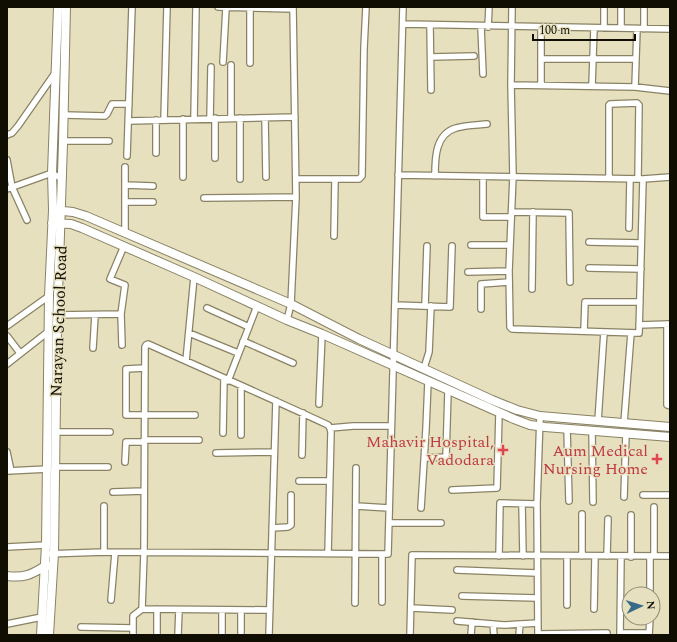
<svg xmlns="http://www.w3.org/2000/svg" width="677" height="642" font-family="Spectral,serif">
<rect width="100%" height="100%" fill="#e7e0bf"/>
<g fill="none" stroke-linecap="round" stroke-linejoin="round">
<g stroke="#898264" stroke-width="8">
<path id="street" d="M218,7L293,9
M512,7L511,85L513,176L509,271L510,327L512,329L639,333L643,179
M403,24L670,29
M430,25L431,90
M481,27L483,74
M488,27L489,7
M604,28V7
M621,28V7
M644,29V7
M431,57L474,56
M541,59H636
M223,62L226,8
M250,63V8
M511,85L635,87L670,91
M541,85V27
M592,86L594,28
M635,87L637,29
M64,115L105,116L107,114L112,104H129
M215,118V158
M231,118V65
M240,118V179
M265,118L266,177
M194,119L196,7
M210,119L211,67
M164,120L167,7
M129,121L295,117
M7,135L12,133L18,126L55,73
M63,141H109
M156,153V120
M127,156L132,7
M7,160L12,187L27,220
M398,175L643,179L670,177
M435,176C435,159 435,134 456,128C465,125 477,125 487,124
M183,177V119
M483,177V217H510
M609,178V105L610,104L637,103L639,105L638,179
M296,179H359L362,176L364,48L366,7
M125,185L153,186
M7,189L52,173L62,179
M204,198L296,197
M125,202H153
M512,212L569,213L570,282
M629,228L630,179
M125,233V167
M334,236L335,179
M589,242L641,243
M471,245H510
M589,268L641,269
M468,272L509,271
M532,289L533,212
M395,305L450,307L452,246
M425,306L427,246
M207,308L249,327
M481,309V284L509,282
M121,314L122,345
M57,315L121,314L125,285L110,279L124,246
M287,320L291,304L296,197L293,7
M667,324V405L670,406
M639,325L670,324
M7,326L49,296
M584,331L585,302H640
M189,333L238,353
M7,336L20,353
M243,341L293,363
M93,348L95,315
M186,361L194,277
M7,364L49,331
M145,368L126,369V415H195
M424,368L429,352L431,306
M228,381L257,306
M241,386V435
M319,404L322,334
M598,421L604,332
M624,423L631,333
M330,428L353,426H391
M567,429L569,501
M592,431L593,502
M55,432H110
M223,433L224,379
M144,440H199
M7,452L11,471
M216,453L274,452
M302,455L303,413
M425,458L446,457L448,391
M125,462L126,442H144
M55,467H108
M7,471L48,469
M299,481H329
M452,490L497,488L499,413
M113,492L144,491
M643,495H670
M624,497L626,433
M522,504L523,556
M104,506V552
M356,506L389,508
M654,507V556
M421,508L426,429L428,382
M389,523H441
M272,528L288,527L291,525V495
M7,547L46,545
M46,554L104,552L388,554L403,7
M382,555V602
M499,556L500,503L537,504
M582,556V514
M607,556L608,519
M631,557V515
M457,570L537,573
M650,594V557
M462,596L537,598
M111,600L115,553
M355,603L356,468
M567,605V556
M411,608L452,610
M594,609L595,556
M270,610L142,609L144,553L145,347L146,345L148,344C208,371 268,397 328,425L330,428L331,432L328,554
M457,621L504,625L538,623
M7,624L42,617
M493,624L494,635
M81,627L133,628
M620,633H649
M538,634L607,633
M133,635V616L142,609
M157,635V609
M178,635L179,610
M222,635V610
M241,635V610
M269,635L276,401
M410,635L412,555L670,556
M471,635L472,622
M519,635L520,624
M538,635L537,504L540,416
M620,635L621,556
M649,635L650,618"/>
</g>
<g stroke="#898264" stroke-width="10">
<path id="secondary" d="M53,210L73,212L86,216L291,304L359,339L492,400L517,410L540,416L670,427
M52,223L71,224L82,228L194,277L287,320L322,334L514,419L530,425L545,427L670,437
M7,576C24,578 31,575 45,566H48
M41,635L46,545L49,296L53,210L52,173L58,7
M49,635L54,553L57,325L63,143L66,7"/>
</g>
<use href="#street" stroke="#fff" stroke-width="5.5"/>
<use href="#secondary" stroke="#fff" stroke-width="8"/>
</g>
<g fill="#e0444e" stroke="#e7e0bf" stroke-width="1.5">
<path d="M501 444h4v4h4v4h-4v4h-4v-4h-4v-4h4z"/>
<path d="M655 453h4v4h4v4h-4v4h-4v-4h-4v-4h4z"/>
</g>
<g text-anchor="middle" stroke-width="3" stroke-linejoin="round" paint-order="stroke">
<g font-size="16" fill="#100d03" stroke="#e7e0bf">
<text transform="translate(58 321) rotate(-88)" y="6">Narayan School Road</text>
</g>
<g font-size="16" fill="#be3a42" stroke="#e7e0bf" text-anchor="end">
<text x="494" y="447">Mahavir Hospital,<tspan x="494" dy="18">Vadodara</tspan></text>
<text x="648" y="456">Aum Medical<tspan x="648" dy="18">Nursing Home</tspan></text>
</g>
</g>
<rect width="677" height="642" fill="none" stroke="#100d03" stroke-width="16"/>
<g transform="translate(641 606) rotate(86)"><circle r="19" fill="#e7e0bf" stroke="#918c74"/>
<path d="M0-3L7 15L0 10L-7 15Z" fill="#376b87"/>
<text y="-6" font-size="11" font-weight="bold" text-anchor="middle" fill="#100d03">N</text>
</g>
<path d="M533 34v6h102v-6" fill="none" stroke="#100d03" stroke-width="2"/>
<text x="539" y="34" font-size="12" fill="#100d03" stroke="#e7e0bf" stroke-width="3" paint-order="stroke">100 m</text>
</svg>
